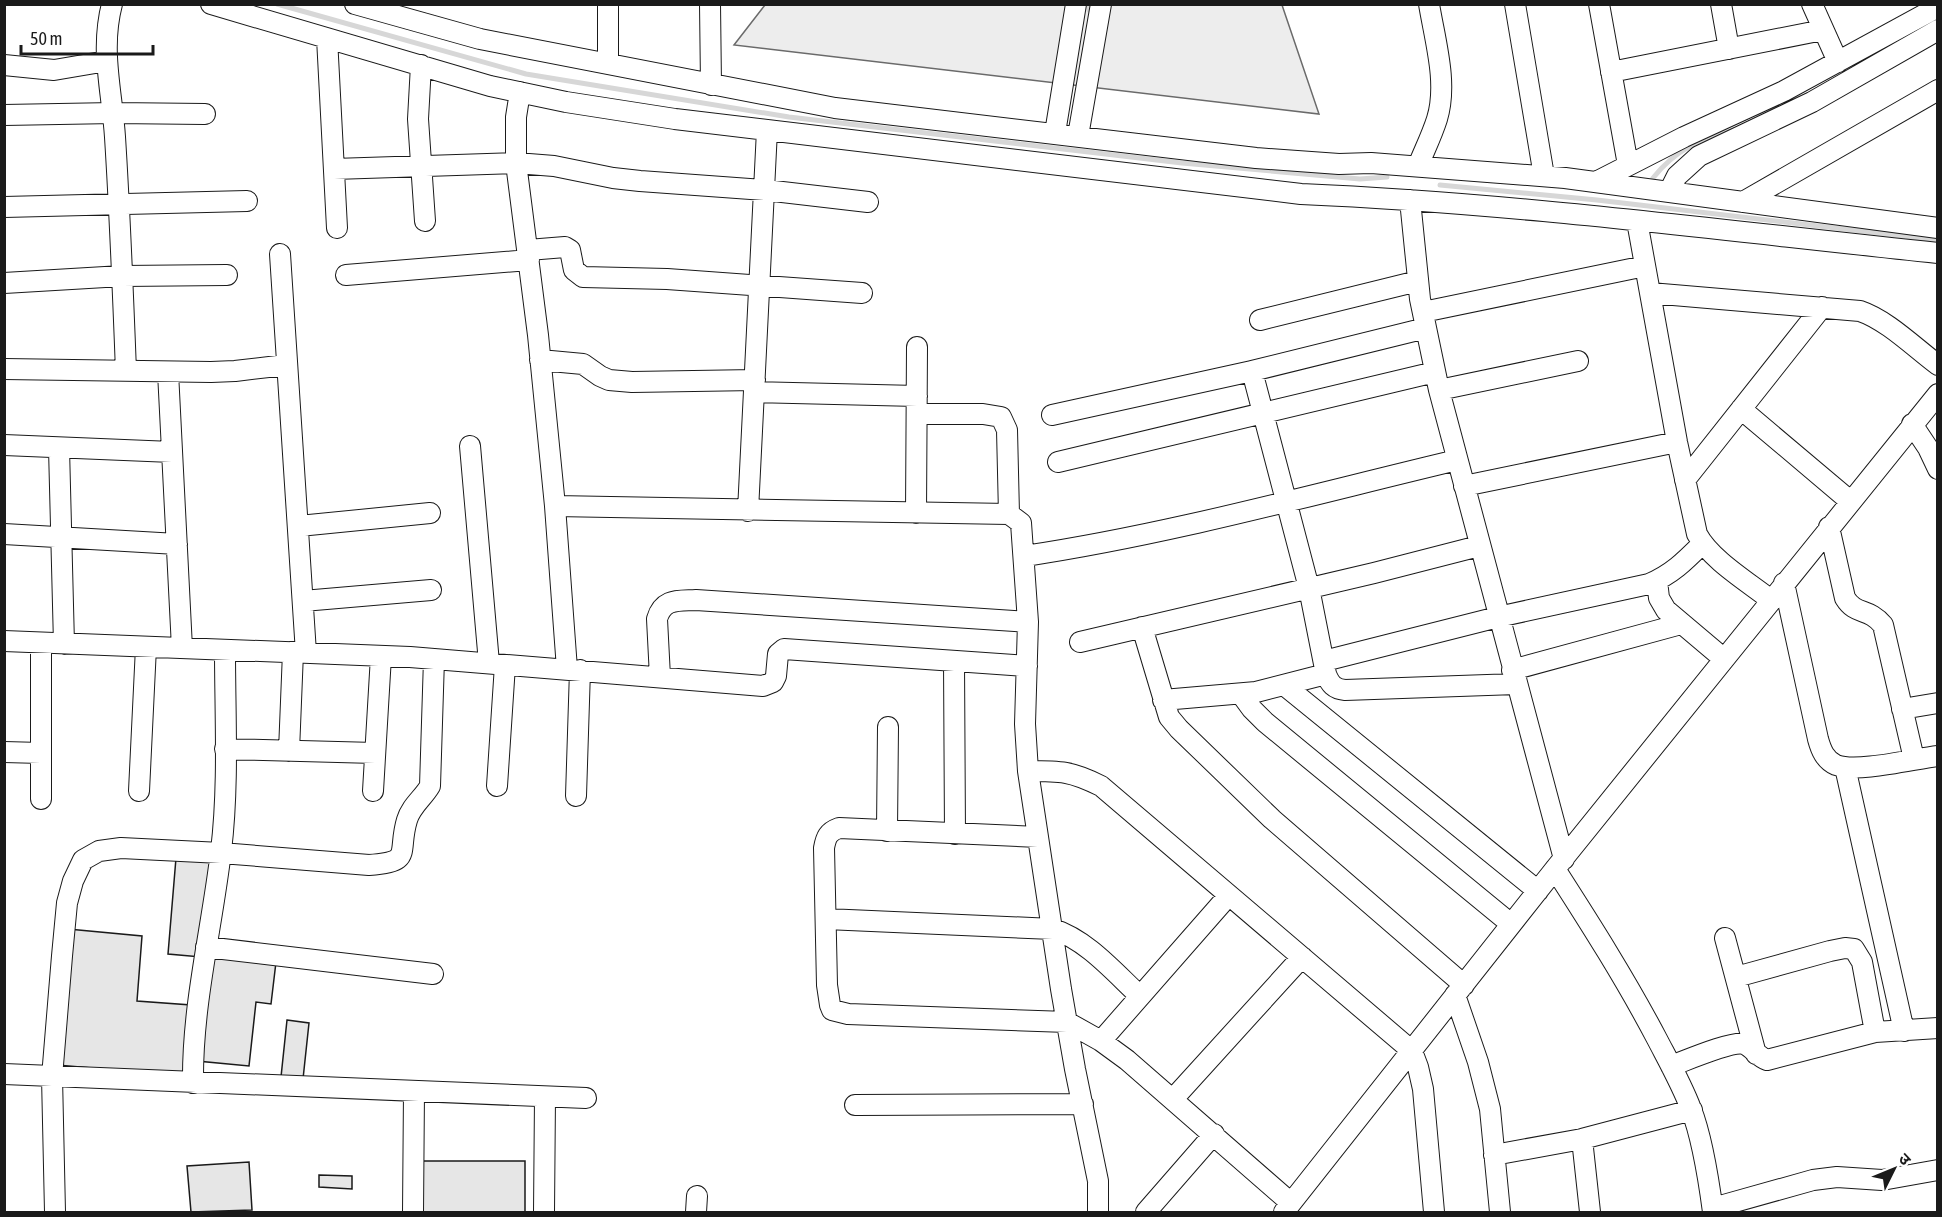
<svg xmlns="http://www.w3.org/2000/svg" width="1942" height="1217" font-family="'Asap Condensed','Noto Sans Devanagari',sans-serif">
<rect width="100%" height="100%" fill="#fff"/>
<path fill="#ededed" stroke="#6a6a6a" stroke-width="1.5" d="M765,5H1282L1319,114L734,45Z"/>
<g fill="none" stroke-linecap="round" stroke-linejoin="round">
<path stroke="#d7d7d7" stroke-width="5" d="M277,4L526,74L789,117L1182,163L1360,179L1387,177
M1089,10L1090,4
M1653,178C1676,149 1699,140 1734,130
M1440,185L1597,200L1938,240"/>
</g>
<path fill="#e6e6e6" stroke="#1a1a1a" stroke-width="1.5" d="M176,858L210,861L201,957L168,954Z
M68,929L142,936L137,1001L191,1005L185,1076L57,1065Z
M209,954L276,962L271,1004L256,1002L249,1066L197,1061Z
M287,1020L309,1023L303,1079L281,1077Z
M421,1161H525V1212H421Z
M249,1162L252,1210L191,1212L187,1166Z
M319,1175L352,1176V1189L319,1187Z"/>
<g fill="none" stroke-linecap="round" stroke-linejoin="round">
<g stroke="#1a1a1a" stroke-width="22">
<path id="minor" d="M112,4C100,50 112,91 115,137C120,215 123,293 126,371
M211,4L490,86L566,102L675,119L1301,194C1514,203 1726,231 1938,253
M355,4L480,39L835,108L1256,158L1339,164L1371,163L1565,178L1938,228
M608,4V64
M710,4L711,85
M1515,4L1544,176
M1599,4L1628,165
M1721,4L1729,49
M1812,4L1838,62
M327,38L337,228
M4,65L54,70L107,61
M421,65L418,119L425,221
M1611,72L1823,30
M520,92L516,117V163L538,335L555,506L567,669
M4,115L114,113L205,114
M1055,133L1076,4
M1078,136L1101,4
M1418,166C1424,151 1432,135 1437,119C1448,83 1435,41 1429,4
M334,169L516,163L554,166L613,178L640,181L765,190L868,202
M1596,182L1684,137L1784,91L1938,7
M1669,192L1677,176L1699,156L1812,102L1938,30
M1410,200L1420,299L1439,390L1564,859
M1743,202L1938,90
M4,207L247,201
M1637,221L1677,442L1697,534C1710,559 1748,582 1771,600
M528,250L565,247L570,250L574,270L583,277L667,279L862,293
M280,254L306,653
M346,275L529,260
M4,283L122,276L227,275
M1650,293L1860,311C1887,320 1915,348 1938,365
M1423,312L1645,266
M1260,320L1418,281
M540,360L583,364L600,376L609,380L632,382L755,380
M4,369L211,372L235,371L286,365
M1252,371L1309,588L1326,674C1330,684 1334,689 1345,690L1516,684
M168,372L182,648
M1439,390L1578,361
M754,392L917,396
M1741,409L1850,501
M917,414H983L1001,417L1007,430L1009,514
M1052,415L1252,371L1426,328
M1912,424L1928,448L1938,469
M4,445L172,452
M470,446L489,663
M59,448L64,644
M1058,462L1435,372
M1685,480L1822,307
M1464,486L1677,442
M555,506L1009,514L1021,523L1028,622L1025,724L1028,771L1061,989L1075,1069L1098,1181V1212
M748,511L767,130
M916,513L917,347
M299,526L430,513
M1829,527L1845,598C1856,616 1868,607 1883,625L1914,759
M4,534L177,544
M1025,556C1171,534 1314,494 1457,460
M1657,581L1659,598L1666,610L1724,659
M1784,583L1818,739C1821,750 1825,760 1836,765C1857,773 1913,759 1938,756
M303,601L431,590
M1142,627L1169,717L1179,729L1272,819L1464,985
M4,641L410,657L763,686L773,682L776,676L778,654L784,649L1027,666
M1080,642L1374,573L1479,546
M954,661L955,834
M1324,661L1498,617L1649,584C1672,574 1684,562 1702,544
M1512,670L1681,624
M660,677L657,619C663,598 678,601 696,600L1028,622
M1284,685L1538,891
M1241,694L1252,709L1265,722L1511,924
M1163,700L1256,692L1326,674
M1902,709L1938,703
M225,749L375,753
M289,751L293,652
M4,752L41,753
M1845,767L1904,1031
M1028,771C1061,771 1071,771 1101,786L1412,1051L1418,1067L1423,1089L1434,1212
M497,786L505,665
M139,791L146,647
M373,791L381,656
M576,796L580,670
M41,799V643
M887,831L888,727
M1038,837L839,828C828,832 826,837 824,848L827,985L830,1005L832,1010L848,1014L1067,1022L1101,1041L1127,1060L1291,1203
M1555,869C1591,925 1626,980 1657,1039C1669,1062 1682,1085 1691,1109C1702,1137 1709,1182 1713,1212
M826,919L1053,929C1087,940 1114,972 1140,996
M1725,938L1756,1054
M206,947L433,974
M1736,977L1830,951L1845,948L1854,949L1862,962L1875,1032
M1455,995L1478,1062L1490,1109L1500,1212
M1101,1041L1229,895
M1671,1066C1685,1061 1731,1041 1744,1044C1752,1047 1758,1057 1767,1060L1875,1032L1938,1028
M4,1074L586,1098
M193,1083C192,1005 212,928 221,851C229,785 225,717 225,650
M1173,1099L1302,957
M855,1105L1083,1104
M1582,1139L1590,1212
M1494,1155L1582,1139L1692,1110
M1713,1208L1813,1180L1837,1177L1882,1180L1938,1170
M55,1212L52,1077L62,956L67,903L73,881L83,860L99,851L121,848L221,853L369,865C414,862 397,853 407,820C411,806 423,798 430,786L434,659
M413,1212L414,1091
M544,1212L545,1097
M696,1212L697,1196
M1146,1212L1214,1134
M1284,1212L1555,869L1938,394"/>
</g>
<use href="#minor" stroke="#fff" stroke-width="20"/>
</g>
<rect width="1942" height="1217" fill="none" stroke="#1a1a1a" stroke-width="12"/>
<g transform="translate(1894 1169) rotate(47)" stroke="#ffffff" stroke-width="4.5" paint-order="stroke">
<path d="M0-4.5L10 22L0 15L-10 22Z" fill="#1a1a1a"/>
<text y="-9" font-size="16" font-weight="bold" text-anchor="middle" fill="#1a1a1a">उ</text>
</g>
<path d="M21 45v9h132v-9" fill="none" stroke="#1a1a1a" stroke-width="3"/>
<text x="30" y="45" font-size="18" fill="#1a1a1a" stroke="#ffffff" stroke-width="4.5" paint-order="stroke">50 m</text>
</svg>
